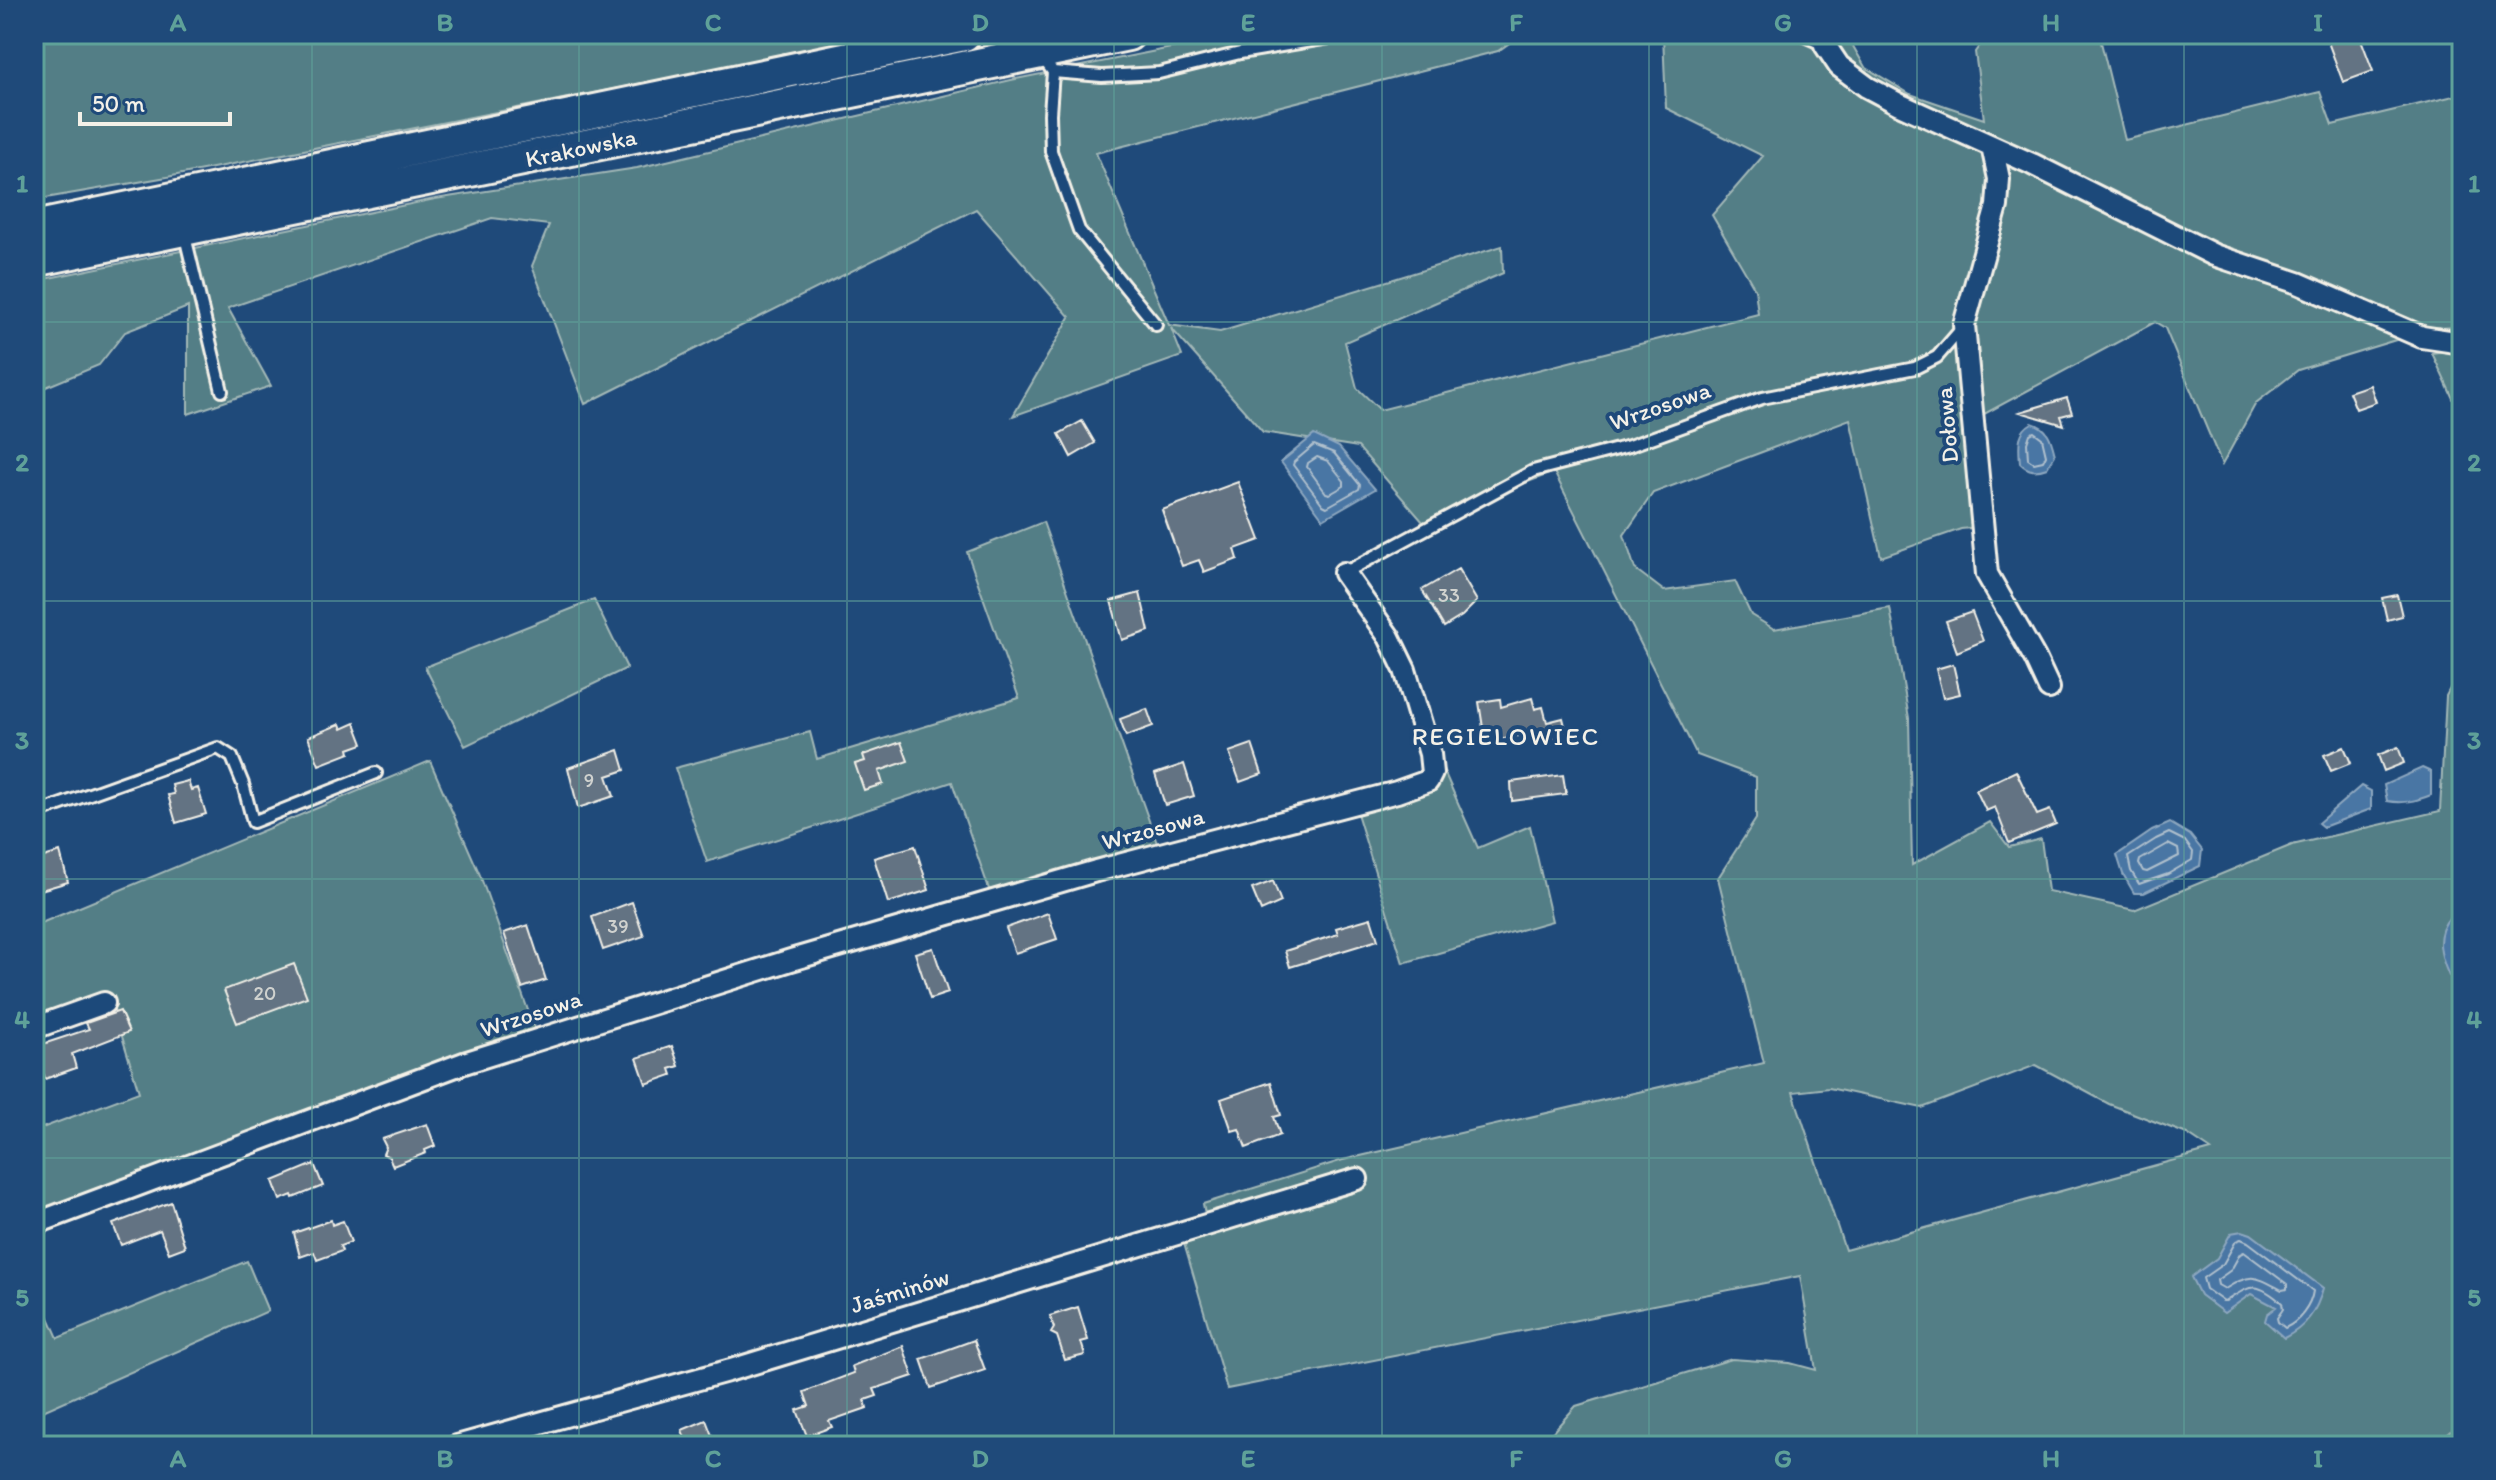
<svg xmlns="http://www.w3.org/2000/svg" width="2496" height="1480" font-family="Itim,sans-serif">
<rect width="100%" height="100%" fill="#1f4a7a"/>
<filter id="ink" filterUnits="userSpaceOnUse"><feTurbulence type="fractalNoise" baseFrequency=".0125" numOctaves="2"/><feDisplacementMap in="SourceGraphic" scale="16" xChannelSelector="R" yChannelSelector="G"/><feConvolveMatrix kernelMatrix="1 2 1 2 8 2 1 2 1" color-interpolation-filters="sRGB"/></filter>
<g filter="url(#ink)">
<path fill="#527e86" stroke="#a3b8b7" stroke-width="2" fill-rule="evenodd" d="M34,34H892L167,177L34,200Z
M1241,34H1522L1498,51L1096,153L1169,325L1220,332L1502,246L1503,273L1345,342L1357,388L1380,410L1758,314L1755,289L1712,215L1763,156L1666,108L1663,34H1846L1865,67L1910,94L1984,119L1975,52L1980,45L2066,34H2099L2125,140L2320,92L2332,125L2462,94V326C2436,331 2408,325 2387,309L2399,339L2298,370L2256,403L2222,465L2165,328L2155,322L1984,414L1990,526L1961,529L1881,557L1850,419L1653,493L1624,535L1635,569L1664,591L1735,581L1751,615L1774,629L1890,608L1909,718L1912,865L1990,822L2009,847L2041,839L2048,891L2134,910L2292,845L2440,811L2446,696L2456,677L2462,689V1421L2445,1437L2364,1446H2224L2213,1442L2162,1446H1540L1576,1406L1732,1359L1790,1363L1816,1370L1800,1276L1227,1389L1183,1240L1205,1214L1203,1204L1343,1160L1764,1063L1718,878L1756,819V777L1697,755L1554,472L1423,522L1358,447L1263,432L1171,328L1182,356L1013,416L1070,317L976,209L585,404L532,266L549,225L492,218L228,308L271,386L188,414V307L125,332L99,365L34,392V281L435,199L637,168L1011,80ZM2036,1065L2109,1104L2187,1134L2211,1150L1845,1250L1793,1092L1829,1088L1922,1108Z
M2462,348V418L2432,353Z
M1043,522L1158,846L991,895L952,782L707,862L675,768L810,732L817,759L1019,698L967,552Z
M594,600L627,668L465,746L425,667Z
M430,761L480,875L535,1030L34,1215V1131L139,1092L109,994L34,1015V926Z
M1443,769L1478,848L1530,826L1552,921L1403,963L1356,810Z
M247,1261L268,1311L34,1415V1318L47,1313L58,1338Z"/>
<path fill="#4976a4" stroke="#8da7bf" stroke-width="2" d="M2032,423C2049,428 2051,439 2055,455L2047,468C2036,472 2029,472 2020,463C2019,447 2016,432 2032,423Z
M1314,435L1339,447L1375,489L1323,519L1281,462Z
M2422,768L2431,772V795C2416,801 2404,804 2387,801L2384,785Z
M2361,786L2371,791V809L2323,827L2318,823Z
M2170,823L2190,835L2202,850L2200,866L2144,893H2134L2123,874L2117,855L2152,831Z
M2450,917L2462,929V974L2449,976C2440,956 2434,935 2450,917Z
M2242,1231L2251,1234L2323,1288C2317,1311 2306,1327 2284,1338L2265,1321L2267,1314L2276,1307L2251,1294L2224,1313L2200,1295L2191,1277L2217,1258L2231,1233Z"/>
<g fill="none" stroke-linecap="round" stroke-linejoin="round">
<path stroke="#b0c0cd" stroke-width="2" d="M2034,432L2042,438L2046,455L2043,461L2034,463L2028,459L2027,443L2030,434Z
M1314,445L1334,453L1360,485L1359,489L1327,507L1323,505L1293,465L1294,462Z
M1317,457L1328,461L1344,481V486L1330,494L1326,493L1307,467L1308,463Z
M2169,833L2185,841L2193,852L2192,860L2168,874L2139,884L2131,871L2128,857L2156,839Z
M2168,844L2178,849L2179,856L2147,872L2143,871L2139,864L2140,860Z
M2241,1239L2248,1242L2313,1291C2311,1306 2299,1322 2285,1328L2278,1322L2277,1318L2283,1309L2282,1303C2254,1279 2251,1286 2224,1302L2206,1289L2203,1278L2223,1264L2236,1241Z
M2244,1252L2287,1284V1289L2282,1290C2255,1276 2252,1272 2225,1289L2218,1285L2217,1280L2231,1270L2240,1254Z"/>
</g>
<path fill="#647383" stroke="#f4f1e8" stroke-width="2" d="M2325,34H2359L2373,71L2343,82Z
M2370,385L2376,402L2356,409L2349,392Z
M2067,398L2072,413L2061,416L2064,425L2020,412Z
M1082,421L1095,443L1071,457L1059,434Z
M1238,482L1260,540L1235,549L1238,559L1204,572L1199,560L1182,566L1162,510Z
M1458,569L1477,601L1462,616L1444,627L1422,590Z
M1140,593L1149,631L1122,640L1111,601Z
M2397,595L2402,616L2387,620L2382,598Z
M1972,612L1983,641L1957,652L1946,621Z
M1953,664L1960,694L1943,698L1936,669Z
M1532,698L1535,709L1543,707L1547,722L1563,718L1568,738L1546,745L1544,733L1524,737V735L1485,741L1479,702L1500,699L1501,707Z
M1147,709L1153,726L1126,736L1120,719Z
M355,723L363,744L349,749L350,753L319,765L308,737L340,724L342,729Z
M901,742L908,761L879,771L883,784L864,790L855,764L865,761L863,755Z
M1252,744L1262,774L1240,782L1229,752Z
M2344,747L2351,763L2331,771L2324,755Z
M2398,747L2404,763L2384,771L2378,755Z
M619,750L625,770L607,776L614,796L578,808L568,768Z
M1184,764L1194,796L1165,805L1155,774Z
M2016,771L2037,815L2050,810L2056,824L2009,843L1995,807L1986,811L1976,790Z
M1563,775L1566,794L1512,801L1511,782Z
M188,781L191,790L198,788L206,814L176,823L168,795L174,794L172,785Z
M915,846L929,890L888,903L874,858Z
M60,852L68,882L34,892V860Z
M1273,881L1281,902L1261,911L1252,889Z
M632,902L644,936L603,950L592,917Z
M1048,913L1057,939L1015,953L1006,928Z
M1371,918L1378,940L1290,967L1285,951L1338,934L1336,928Z
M528,925L546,980L522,988L504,933Z
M933,948L948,993L930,999L915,953Z
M294,964L307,997L237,1023L224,990Z
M120,1011L129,1032L72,1054L76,1068L45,1079L44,1075L34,1079V1047L89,1029L86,1023Z
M672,1046L679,1066L670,1069L672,1075L646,1084L637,1058Z
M1271,1082L1281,1115L1274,1117L1280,1135L1246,1148L1239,1129L1232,1131L1221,1099Z
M427,1124L435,1146L425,1150L426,1153L393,1166L389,1157L383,1154L386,1147L382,1139Z
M314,1164L323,1186L293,1198L292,1195L280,1200L273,1181Z
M171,1202L185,1247L169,1253L160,1230L121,1245L113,1224Z
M331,1220L332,1225L343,1221L351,1242L340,1246L342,1251L317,1260L314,1252L300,1257L294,1233Z
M1078,1307L1088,1340L1081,1342L1085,1355L1065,1360L1057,1336L1051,1333L1054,1328L1050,1316Z
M974,1340L985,1370L931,1388L921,1359Z
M903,1346L913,1376L874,1389L877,1396L865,1400L867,1408L829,1421L832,1427L807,1436L797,1410L809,1406L804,1392L854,1373L852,1366Z
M706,1420L716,1446H688L682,1430Z"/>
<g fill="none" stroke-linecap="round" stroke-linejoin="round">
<g stroke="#f4f1e8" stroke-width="16">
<path id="service" d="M1800,34L1824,45
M1042,57L1053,72L1050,114L1051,151L1079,230L1156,325
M1053,72L1102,76L1159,73L1240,53L1353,34
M184,232L222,391
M1344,573L1533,471L1629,446L1762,398L1915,368L1937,357L1963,327
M34,814L218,748L232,757L243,784L253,822L376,773"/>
</g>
<g stroke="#f4f1e8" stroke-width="26">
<path id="minor" d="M1824,34L1825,45L1839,66L1867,87L1899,104L2032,164L2214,255L2298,283L2422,337L2462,343
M1992,146L1999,179L1997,206L1964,325L1987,574L2035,658L2049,688
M34,1028L104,1003
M34,1224L464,1063L791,960L1096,871L1397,792L1428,781L1432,773L1430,754L1405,670L1389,637L1344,573
M457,1446L731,1370L1357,1179"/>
</g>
<g stroke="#f4f1e8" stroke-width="38">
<path id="primary" d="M34,228L964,34
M34,260L1128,34"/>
</g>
<use href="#service" stroke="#1f4a7a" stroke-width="10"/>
<use href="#minor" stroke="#1f4a7a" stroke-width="20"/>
<use href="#primary" stroke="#1f4a7a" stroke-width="32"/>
</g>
</g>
<path fill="none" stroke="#5fa199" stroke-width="2" stroke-opacity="0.55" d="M312,34V1446M579,34V1446M847,34V1446M1114,34V1446M1382,34V1446M1649,34V1446M1917,34V1446M2184,34V1446M34,322H2462M34,601H2462M34,879H2462M34,1158H2462"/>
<g text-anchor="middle" stroke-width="8" stroke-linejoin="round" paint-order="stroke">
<g font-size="20" fill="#d0d2cf">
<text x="1449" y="602">33</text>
<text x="589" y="787">9</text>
<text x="618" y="933">39</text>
<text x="265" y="1000">20</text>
</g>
<g font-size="24" fill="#f4f1e8" stroke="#1f4a7a">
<text transform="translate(581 148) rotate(-12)" y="8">Krakowska</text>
<text transform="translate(1660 406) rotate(-19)" y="8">Wrzosowa</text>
<text transform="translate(1947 425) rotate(-95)" y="8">Dołowa</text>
<text transform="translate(1153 829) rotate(-15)" y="8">Wrzosowa</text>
<text transform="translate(531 1014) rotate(-18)" y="8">Wrzosowa</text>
<text transform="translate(900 1291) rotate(-17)" y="8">Jaśminów</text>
</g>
<g font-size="26" letter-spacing="2" fill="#f4f1e8" stroke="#1f4a7a">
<text x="1506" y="745">REGIELOWIEC</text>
</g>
</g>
<rect width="2496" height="1480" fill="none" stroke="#1f4a7a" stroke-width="88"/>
<path d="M80 112v12h150v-12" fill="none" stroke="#f4f1e8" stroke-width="4"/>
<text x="92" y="112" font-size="24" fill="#f4f1e8" stroke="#1f4a7a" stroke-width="6" paint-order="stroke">50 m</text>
<rect x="44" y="44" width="2408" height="1392" fill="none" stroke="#5fa199" stroke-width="3"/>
<g font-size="26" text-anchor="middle" font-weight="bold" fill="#5fa199">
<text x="178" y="31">A</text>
<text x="445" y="31">B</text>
<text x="713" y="31">C</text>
<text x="980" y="31">D</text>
<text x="1248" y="31">E</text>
<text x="1516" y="31">F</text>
<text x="1783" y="31">G</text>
<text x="2051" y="31">H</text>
<text x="2318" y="31">I</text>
<text x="22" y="192">1</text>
<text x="2474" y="192">1</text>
<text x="22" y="471">2</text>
<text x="2474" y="471">2</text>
<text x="22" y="749">3</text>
<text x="2474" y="749">3</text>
<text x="22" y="1028">4</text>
<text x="2474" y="1028">4</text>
<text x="22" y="1306">5</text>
<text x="2474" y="1306">5</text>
<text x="178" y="1467">A</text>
<text x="445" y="1467">B</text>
<text x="713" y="1467">C</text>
<text x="980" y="1467">D</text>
<text x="1248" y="1467">E</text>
<text x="1516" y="1467">F</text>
<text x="1783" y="1467">G</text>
<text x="2051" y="1467">H</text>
<text x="2318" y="1467">I</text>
</g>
</svg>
